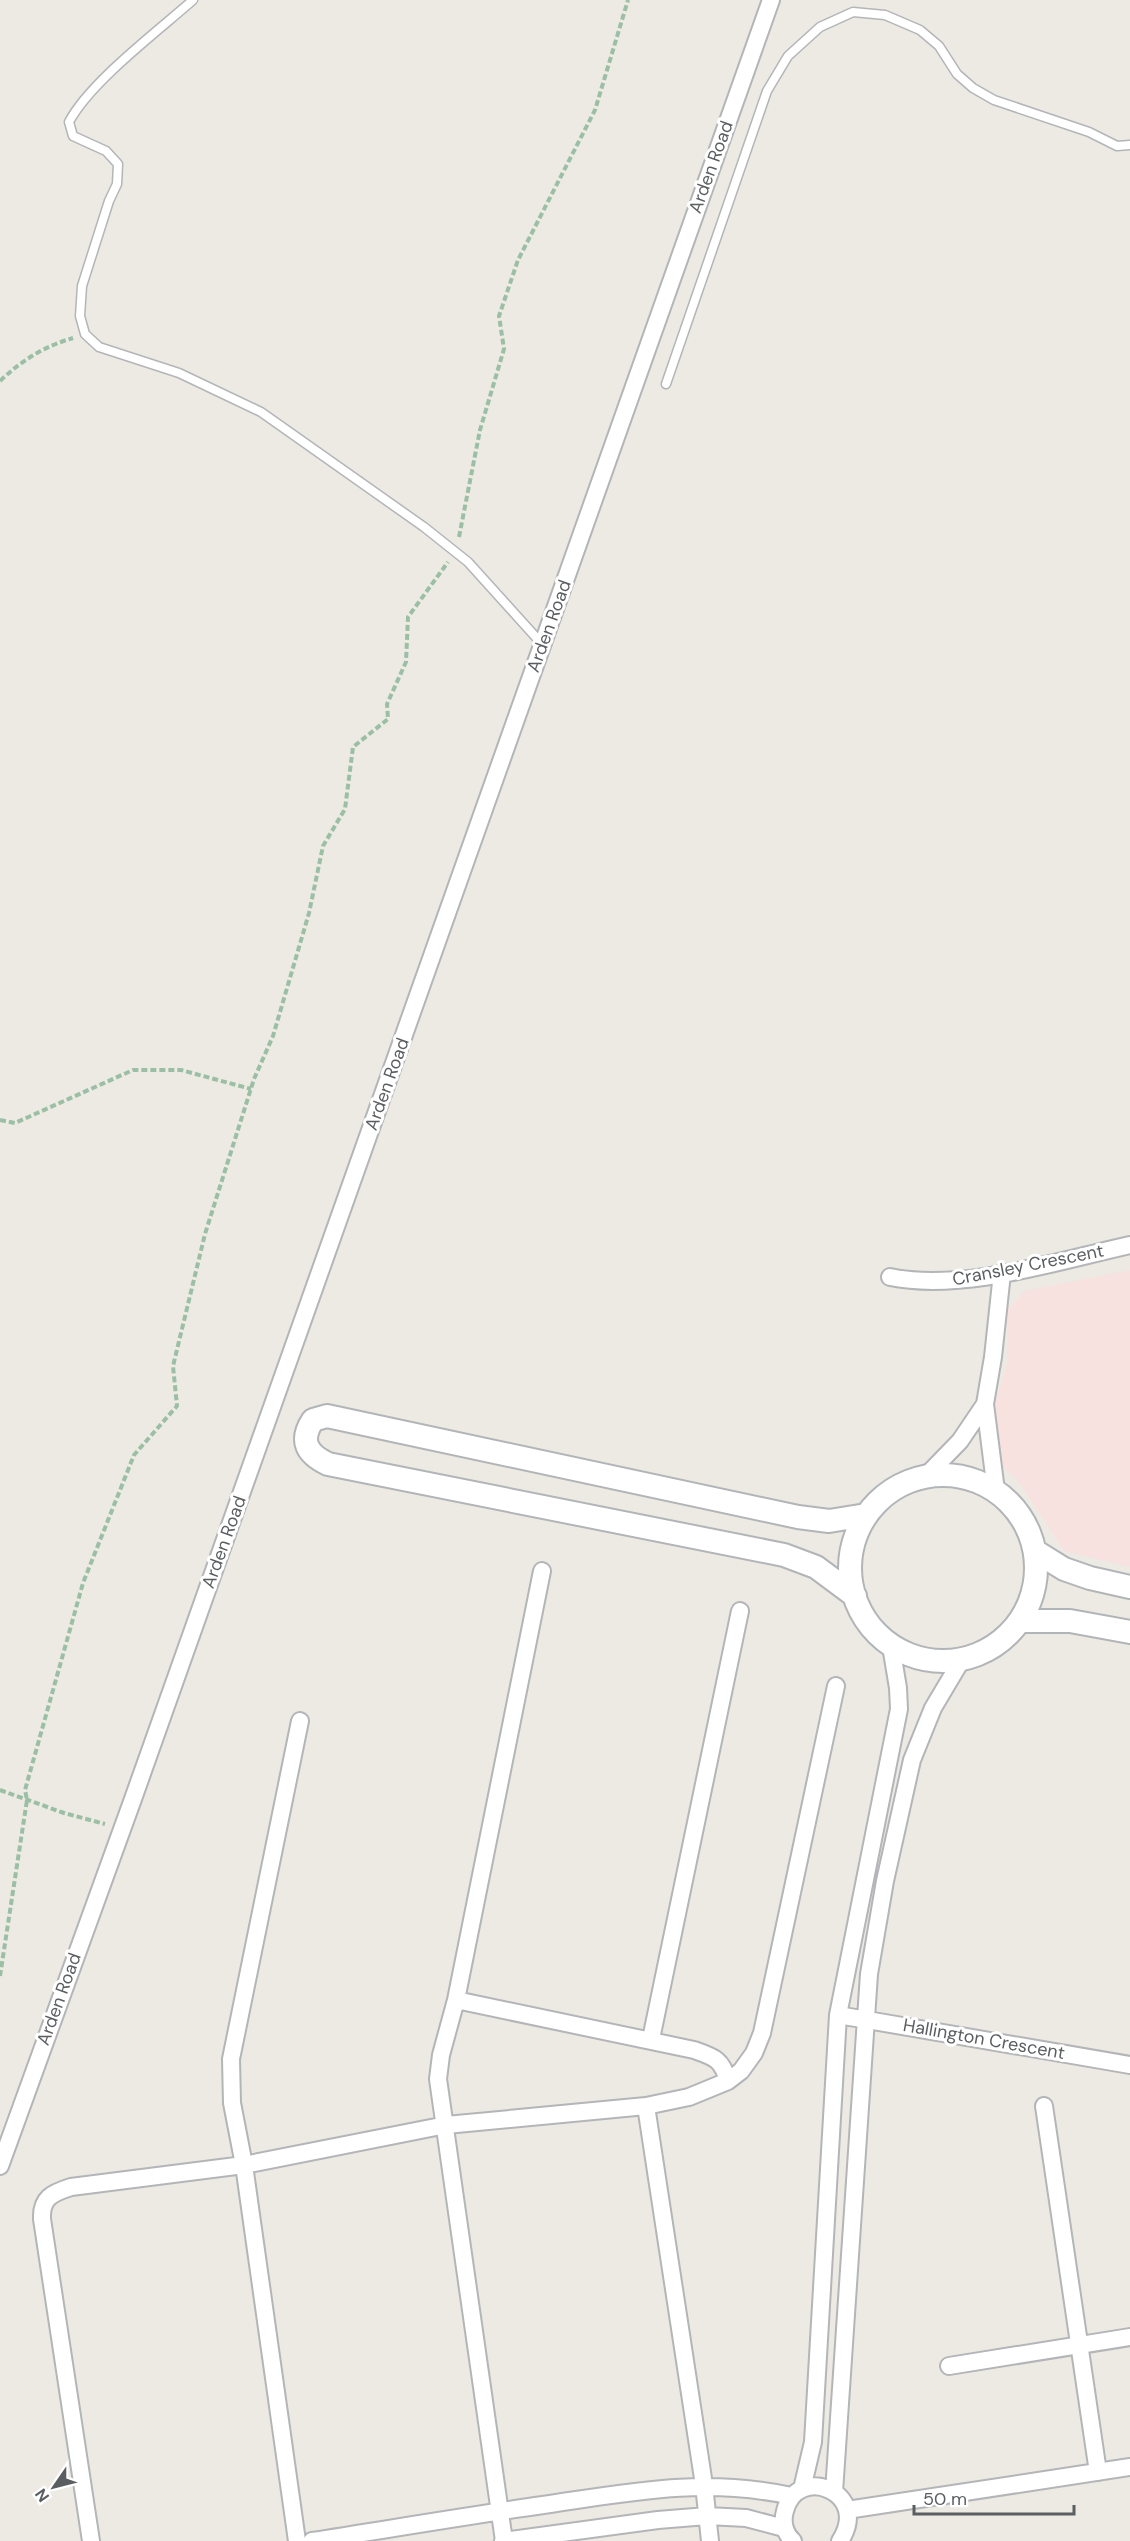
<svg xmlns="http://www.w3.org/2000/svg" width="1130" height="2541" font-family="'DM Sans',sans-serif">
<rect width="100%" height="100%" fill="#eceae3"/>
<path fill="#f7e2e0" d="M1130,1270V1567L1064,1551L1017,1479L1000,1465L988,1428L1007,1364L1008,1309L1025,1291Z"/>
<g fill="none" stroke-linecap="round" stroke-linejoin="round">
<g stroke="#b3b5b8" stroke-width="11">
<path id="lane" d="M193,0C158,31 90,82 69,122L73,136L106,151L118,164L117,184L109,201L82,286L80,316L85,334L99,347L179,373L261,412L424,527L468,562L542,644
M666,384L767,91L788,56L820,27L853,12L885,15L920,30L939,46L957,74L973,88L994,100L1089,132L1117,146L1130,145"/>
</g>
<g stroke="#b3b5b8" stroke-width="20">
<path id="street" d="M890,1277C962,1292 1058,1261 1130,1245
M926,1476L960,1441L985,1404
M996,1491L985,1404L993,1357L1002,1273
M456,2000L694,2050C714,2057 722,2059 728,2081
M838,2015L1130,2065
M651,2039L740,1611
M646,2106L704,2485L710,2541
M1044,2106L1098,2472
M0,2166L133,1799L771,0
M949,2366L1130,2337
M802,2489L813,2442L838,2015L899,1709L898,1688L891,1646
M834,2492L869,1974L885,1881L912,1760L933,1708L961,1661
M847,2510L1130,2467
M91,2541L42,2219C41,2198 52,2193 71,2187L244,2165L446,2125L646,2106L689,2097L728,2081L741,2071L754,2053L762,2033L836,1686
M297,2541L244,2165L232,2103L231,2059L300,1721
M312,2541C389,2529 466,2516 543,2505C631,2492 703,2477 792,2496
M503,2541L658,2520L707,2516L746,2518L784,2528
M504,2541L438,2079L441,2055L456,2000L542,1571
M793,2541C784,2533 782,2521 785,2511C797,2463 872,2492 840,2541"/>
</g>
<g stroke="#b2b5b8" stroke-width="26">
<path id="secondary" d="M850 1568a93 93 0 1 1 186 0a93 93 0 1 1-186 0Z
M1035,1551L1064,1569L1090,1578L1130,1587
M855,1596L816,1567L784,1555L328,1464C307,1454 299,1441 313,1420L327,1416L798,1517L829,1521L866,1515
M1021,1621H1070L1130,1632"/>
</g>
<path stroke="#9bbfa5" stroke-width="4" stroke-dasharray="6 3" stroke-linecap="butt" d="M0,381C22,360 45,346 73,338
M459,537L480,430L504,349L499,316L518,260L595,110L628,0
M0,1120L15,1123L133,1070H181L251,1089
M0,1790L64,1813L105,1824
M0,1976L27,1800L25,1790L83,1583L134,1455L177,1406L173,1366L205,1234L254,1079L273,1036L309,913L323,846L345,809L353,747L388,719L387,704L406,662L408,617L448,562"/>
<use href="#lane" stroke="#fff" stroke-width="8"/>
<use href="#street" stroke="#fff" stroke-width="16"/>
<use href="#secondary" stroke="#fff" stroke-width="22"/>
</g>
<g text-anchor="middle" stroke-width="6" stroke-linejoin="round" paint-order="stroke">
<g font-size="18" fill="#5b5e61" stroke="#fff">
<text transform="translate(711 167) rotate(-70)" y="6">Arden Road</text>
<text transform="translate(549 626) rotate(-70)" y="6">Arden Road</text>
<text transform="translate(387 1084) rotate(-70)" y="6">Arden Road</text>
<text transform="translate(1028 1265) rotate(-11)" y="6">Cransley Crescent</text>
<text transform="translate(224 1542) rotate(-70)" y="6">Arden Road</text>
<text transform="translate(59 1999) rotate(-70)" y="6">Arden Road</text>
<text transform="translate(984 2039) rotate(10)" y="6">Hallington Crescent</text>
</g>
</g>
<g transform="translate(54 2487) rotate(235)" stroke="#ffffff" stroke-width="4.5" paint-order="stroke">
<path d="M0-4.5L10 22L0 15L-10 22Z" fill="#5b5e61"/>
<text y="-9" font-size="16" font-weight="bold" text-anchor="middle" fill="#5b5e61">N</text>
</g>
<path d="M914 2505v9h160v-9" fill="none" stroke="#5b5e61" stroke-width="3"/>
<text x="923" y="2505" font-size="18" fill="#5b5e61" stroke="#ffffff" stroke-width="4.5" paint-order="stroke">50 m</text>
</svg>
